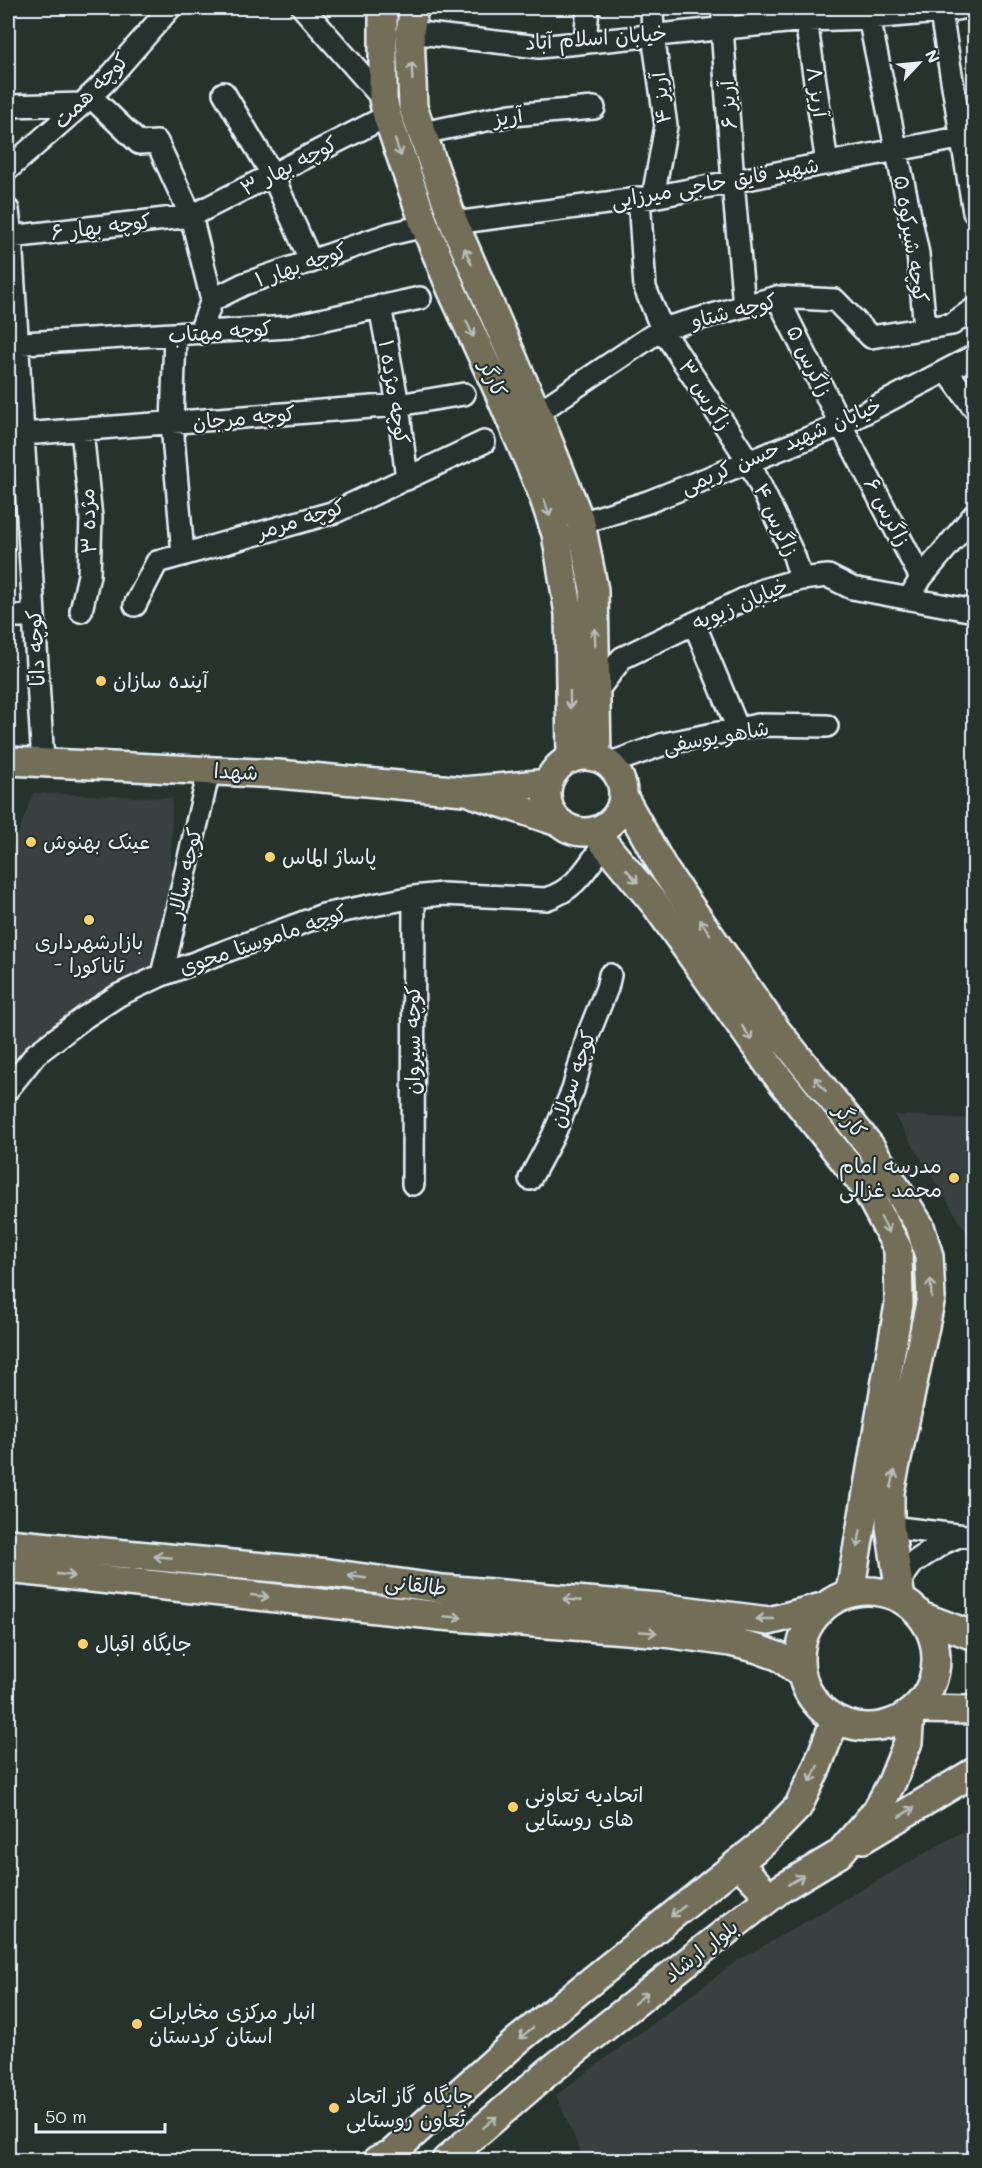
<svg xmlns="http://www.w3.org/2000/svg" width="982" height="2168" font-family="Mali,'Playpen Sans Arabic',sans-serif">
<rect width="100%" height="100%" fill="#26332d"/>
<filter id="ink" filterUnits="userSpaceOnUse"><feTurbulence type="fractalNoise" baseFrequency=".0167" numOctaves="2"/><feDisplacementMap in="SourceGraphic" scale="12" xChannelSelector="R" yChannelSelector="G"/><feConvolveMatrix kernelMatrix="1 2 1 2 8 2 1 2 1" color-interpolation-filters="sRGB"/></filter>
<g filter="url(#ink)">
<path fill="#38403f" d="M33,793L172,798L170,978L119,996L8,1084V862Z
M894,1115L974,1119V1238H970Z
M974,1825V2160H584L556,2095L737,1961Z"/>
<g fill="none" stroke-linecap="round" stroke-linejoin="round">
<g stroke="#e8f1f8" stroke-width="26">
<path id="minor" d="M303,8L383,99
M652,8L653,35L666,126L653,197
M724,8L722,28L733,182L744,306
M867,8L918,254L925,328
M940,8L974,212
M806,20L827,164
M410,32L539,47L806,20L869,18L940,12L962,8
M585,42L588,8
M224,93L272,174L311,262
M90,96L139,143L157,142L191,216L212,300
M8,106L82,104
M422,133L511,115L594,108
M8,169L82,104L107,80L170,8
M639,198L645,288L662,329L749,462L794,556L801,579
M8,210L11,237L43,763
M454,223L653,197L974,135
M11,237L191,216L387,116
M777,297L841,425L921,578L909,599
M380,306L398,405L407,479
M202,333L203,324L212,300L244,284L390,234L425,226
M175,335L172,424L183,555
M8,344L289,327L420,298
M947,371L974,408
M537,413L662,329L777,297L835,300L871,337L952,324L974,309
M23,434L398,405L464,394
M581,523L648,502L841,425L974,356
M921,578L974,515
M135,605L157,562L335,512L484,442
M81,611L89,575L91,518L82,430
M8,616H34
M694,623L738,729
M596,692L622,658L763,590L801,579L828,576L852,588L974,611
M608,764L664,744L758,725L827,726
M162,975L209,771
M8,1089L36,1054L85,1017L119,995L162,975L323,915L414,897L442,894L546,899C576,890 587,867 605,843
M530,1179L553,1136L573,1090L588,1035L607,988L610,975
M413,1184L414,897
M890,1527L974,1537
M899,1582L913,1563L943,1543L959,1536"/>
</g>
<g stroke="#e8f1f8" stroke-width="32">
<path id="major" d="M383,8V99L387,116L425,226L452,291L496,386L541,490L556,534L569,614L571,759
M414,8L410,32L413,107L454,223L537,413L581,523L594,590L597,758
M547 794a38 38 0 1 1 76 0a38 38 0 1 1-76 0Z
M8,761L278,774L464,791L548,783
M474,794L561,823
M623,796L665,871L777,1031L870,1146L920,1226L929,1256L931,1298L890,1492V1527L901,1599
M594,831L655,904L771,1068L865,1187L898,1249L899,1304L850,1592
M8,1543L329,1573L443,1589L659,1607L769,1621L822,1607
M8,1569L441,1616L664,1633L730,1642L758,1649L780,1657L801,1674
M800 1659a68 68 0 1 1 136 0a68 68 0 1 1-136 0Z
M921,1616L974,1636
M916,1709L974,1710
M863,1839L974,1772
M738,1863L770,1897
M377,2160L391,2154L518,2040L764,1842L798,1807L817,1767L835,1720
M446,2160L547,2073L687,1962L782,1888L839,1854L877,1810L892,1782L908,1742L910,1714"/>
</g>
<use href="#minor" stroke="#26332d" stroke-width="21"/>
<use href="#major" stroke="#726e59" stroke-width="27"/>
</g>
<defs><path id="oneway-shaft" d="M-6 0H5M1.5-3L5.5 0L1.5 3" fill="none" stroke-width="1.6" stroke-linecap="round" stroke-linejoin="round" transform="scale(1.5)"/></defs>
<g stroke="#b9bdb8">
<use href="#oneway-shaft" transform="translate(412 71) rotate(-92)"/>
<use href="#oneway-shaft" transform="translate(398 148) rotate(70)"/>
<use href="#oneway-shaft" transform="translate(468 256) rotate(-113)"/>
<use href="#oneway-shaft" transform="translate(470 329) rotate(65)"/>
<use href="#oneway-shaft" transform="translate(547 508) rotate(71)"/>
<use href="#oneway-shaft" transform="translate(595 637) rotate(-91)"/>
<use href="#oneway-shaft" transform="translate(570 700) rotate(89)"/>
<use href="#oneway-shaft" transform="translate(632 876) rotate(50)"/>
<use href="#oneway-shaft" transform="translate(705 927) rotate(-125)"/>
<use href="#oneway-shaft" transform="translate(747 1033) rotate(55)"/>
<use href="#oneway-shaft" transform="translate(820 1084) rotate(-129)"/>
<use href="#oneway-shaft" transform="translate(885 1225) rotate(62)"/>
<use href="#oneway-shaft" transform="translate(931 1288) rotate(-93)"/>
<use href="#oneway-shaft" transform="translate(893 1479) rotate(-78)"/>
<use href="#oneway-shaft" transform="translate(859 1539) rotate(100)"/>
<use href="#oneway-shaft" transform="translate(163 1557) rotate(-175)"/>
<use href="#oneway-shaft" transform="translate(66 1575) rotate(6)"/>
<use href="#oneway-shaft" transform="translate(357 1577) rotate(-172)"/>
<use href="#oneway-shaft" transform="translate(260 1596) rotate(6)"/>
<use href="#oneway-shaft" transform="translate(572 1600) rotate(-175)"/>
<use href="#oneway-shaft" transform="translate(453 1617) rotate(4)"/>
<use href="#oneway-shaft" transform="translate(765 1619) rotate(-180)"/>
<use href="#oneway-shaft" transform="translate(648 1632) rotate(4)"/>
<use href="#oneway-shaft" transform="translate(814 1774) rotate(115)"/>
<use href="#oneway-shaft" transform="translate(907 1812) rotate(-31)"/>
<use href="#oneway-shaft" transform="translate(796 1880) rotate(-31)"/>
<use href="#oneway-shaft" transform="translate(678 1911) rotate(142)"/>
<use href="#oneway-shaft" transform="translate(641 1998) rotate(-39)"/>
<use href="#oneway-shaft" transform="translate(526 2033) rotate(141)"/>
<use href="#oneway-shaft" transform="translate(490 2122) rotate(-41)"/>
</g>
</g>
<g fill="#ffd166" stroke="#26332d" stroke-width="2">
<circle cx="101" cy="681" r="6"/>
<circle cx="31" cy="842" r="6"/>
<circle cx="270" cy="857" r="6"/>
<circle cx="89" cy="920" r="6"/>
<circle cx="954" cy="1178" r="6"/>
<circle cx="83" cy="1644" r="6"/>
<circle cx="513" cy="1807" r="6"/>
<circle cx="137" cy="2024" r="6"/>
<circle cx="334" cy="2108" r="6"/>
</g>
<g text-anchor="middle" stroke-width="4.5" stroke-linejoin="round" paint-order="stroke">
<g font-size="21" fill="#e8f1f8" stroke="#26332d">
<text transform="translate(596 38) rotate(-4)" y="7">خیابان اسلام آباد</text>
<text transform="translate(91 91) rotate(-45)" y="7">کوچه همت</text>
<text transform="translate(817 92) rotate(82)" y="7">آریز ۸</text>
<text transform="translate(661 98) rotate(-97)" y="7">آریز ۴</text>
<text transform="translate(728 105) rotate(-94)" y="7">آریز ۶</text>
<text transform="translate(508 117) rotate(-9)" y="7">آریز</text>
<text transform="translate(289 166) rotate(-27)" y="7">کوچه بهار ۳</text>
<text transform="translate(715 183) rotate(-10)" y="7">شهید فایق حاجی میرزایی</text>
<text transform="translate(101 227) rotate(-7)" y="7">کوچه بهار ۶</text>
<text transform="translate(911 239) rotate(81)" y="7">کوچه شیرکوه ۵</text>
<text transform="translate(301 265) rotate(-19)" y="7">کوچه بهار ۱</text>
<text transform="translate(734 311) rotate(-14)" y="7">کوچه شتاو</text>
<text transform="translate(220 332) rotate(-4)" y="7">کوچه مهتاب</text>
<text transform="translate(809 361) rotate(64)" y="7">زاگرس ۵</text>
<text transform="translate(493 379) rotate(66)" y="7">کارگر</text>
<text transform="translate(394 392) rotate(81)" y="7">کوچه مژده ۱</text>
<text transform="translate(705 395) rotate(57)" y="7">زاگرس ۳</text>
<text transform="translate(244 418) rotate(-5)" y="7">کوچه مرجان</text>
<text transform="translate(781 446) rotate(-23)" y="7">خیابان شهید حسن کریمی</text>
<text transform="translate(887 512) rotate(62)" y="7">زاگرس ۶</text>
<text transform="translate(301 519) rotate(-17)" y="7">کوچه مرمر</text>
<text transform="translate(776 520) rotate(65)" y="7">زاگرس ۴</text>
<text transform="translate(88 521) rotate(-92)" y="7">مژده ۳</text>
<text transform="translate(740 604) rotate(-23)" y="7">خیابان زیویه</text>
<text transform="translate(36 648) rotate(-93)" y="7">کوچه دانا</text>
<text transform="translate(716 737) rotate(-10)" y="7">شاهو یوسفی</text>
<text transform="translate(236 772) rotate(3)" y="7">شهدا</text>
<text transform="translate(185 873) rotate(-77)" y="7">کوچه سالار</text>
<text transform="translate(263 940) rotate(-19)" y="7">کوچه ماموستا محوی</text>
<text transform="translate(413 1040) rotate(-90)" y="7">کوچه سیروان</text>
<text transform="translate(573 1079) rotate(-71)" y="7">کوچه سولان</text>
<text transform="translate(850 1121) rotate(51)" y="7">کارگر</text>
<text transform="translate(416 1585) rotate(7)" y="7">طالقانی</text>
<text transform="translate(701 1951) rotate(-38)" y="7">بلوار ارشاد</text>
</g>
<g font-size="21" fill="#e8f1f8" stroke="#26332d" text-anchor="start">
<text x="113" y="688">آینده سازان</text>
<text x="43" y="849">عینک بهنوش</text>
<text x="282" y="864">پاساژ الماس</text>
<text x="89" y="949" text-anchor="middle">بازارشهرداری<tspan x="89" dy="24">- تاناکورا</tspan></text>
<text x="942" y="1173" text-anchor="end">مدرسه امام<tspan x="942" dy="24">محمد غزالی</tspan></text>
<text x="95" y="1651">جایگاه اقبال</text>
<text x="525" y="1802">اتحادیه تعاونی<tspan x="525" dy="24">های روستایی</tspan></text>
<text x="149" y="2019">انبار مرکزی مخابرات<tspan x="149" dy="24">استان کردستان</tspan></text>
<text x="346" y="2103">جایگاه گاز اتحاد<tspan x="346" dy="24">تعاون روستایی</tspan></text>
</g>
</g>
<rect width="982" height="2168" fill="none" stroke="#26332d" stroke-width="30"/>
<rect x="15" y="15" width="952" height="2138" fill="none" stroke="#e8f1f8" stroke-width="2" filter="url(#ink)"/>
<g transform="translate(919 63) rotate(64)" stroke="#26332d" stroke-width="4.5" paint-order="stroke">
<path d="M0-4.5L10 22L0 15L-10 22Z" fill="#e8f1f8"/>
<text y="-9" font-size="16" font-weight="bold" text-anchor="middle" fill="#e8f1f8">N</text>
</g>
<path d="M36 2123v9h129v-9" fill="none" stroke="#e8f1f8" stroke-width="3"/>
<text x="45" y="2123" font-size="18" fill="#e8f1f8" stroke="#26332d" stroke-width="4.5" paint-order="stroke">50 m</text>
</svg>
